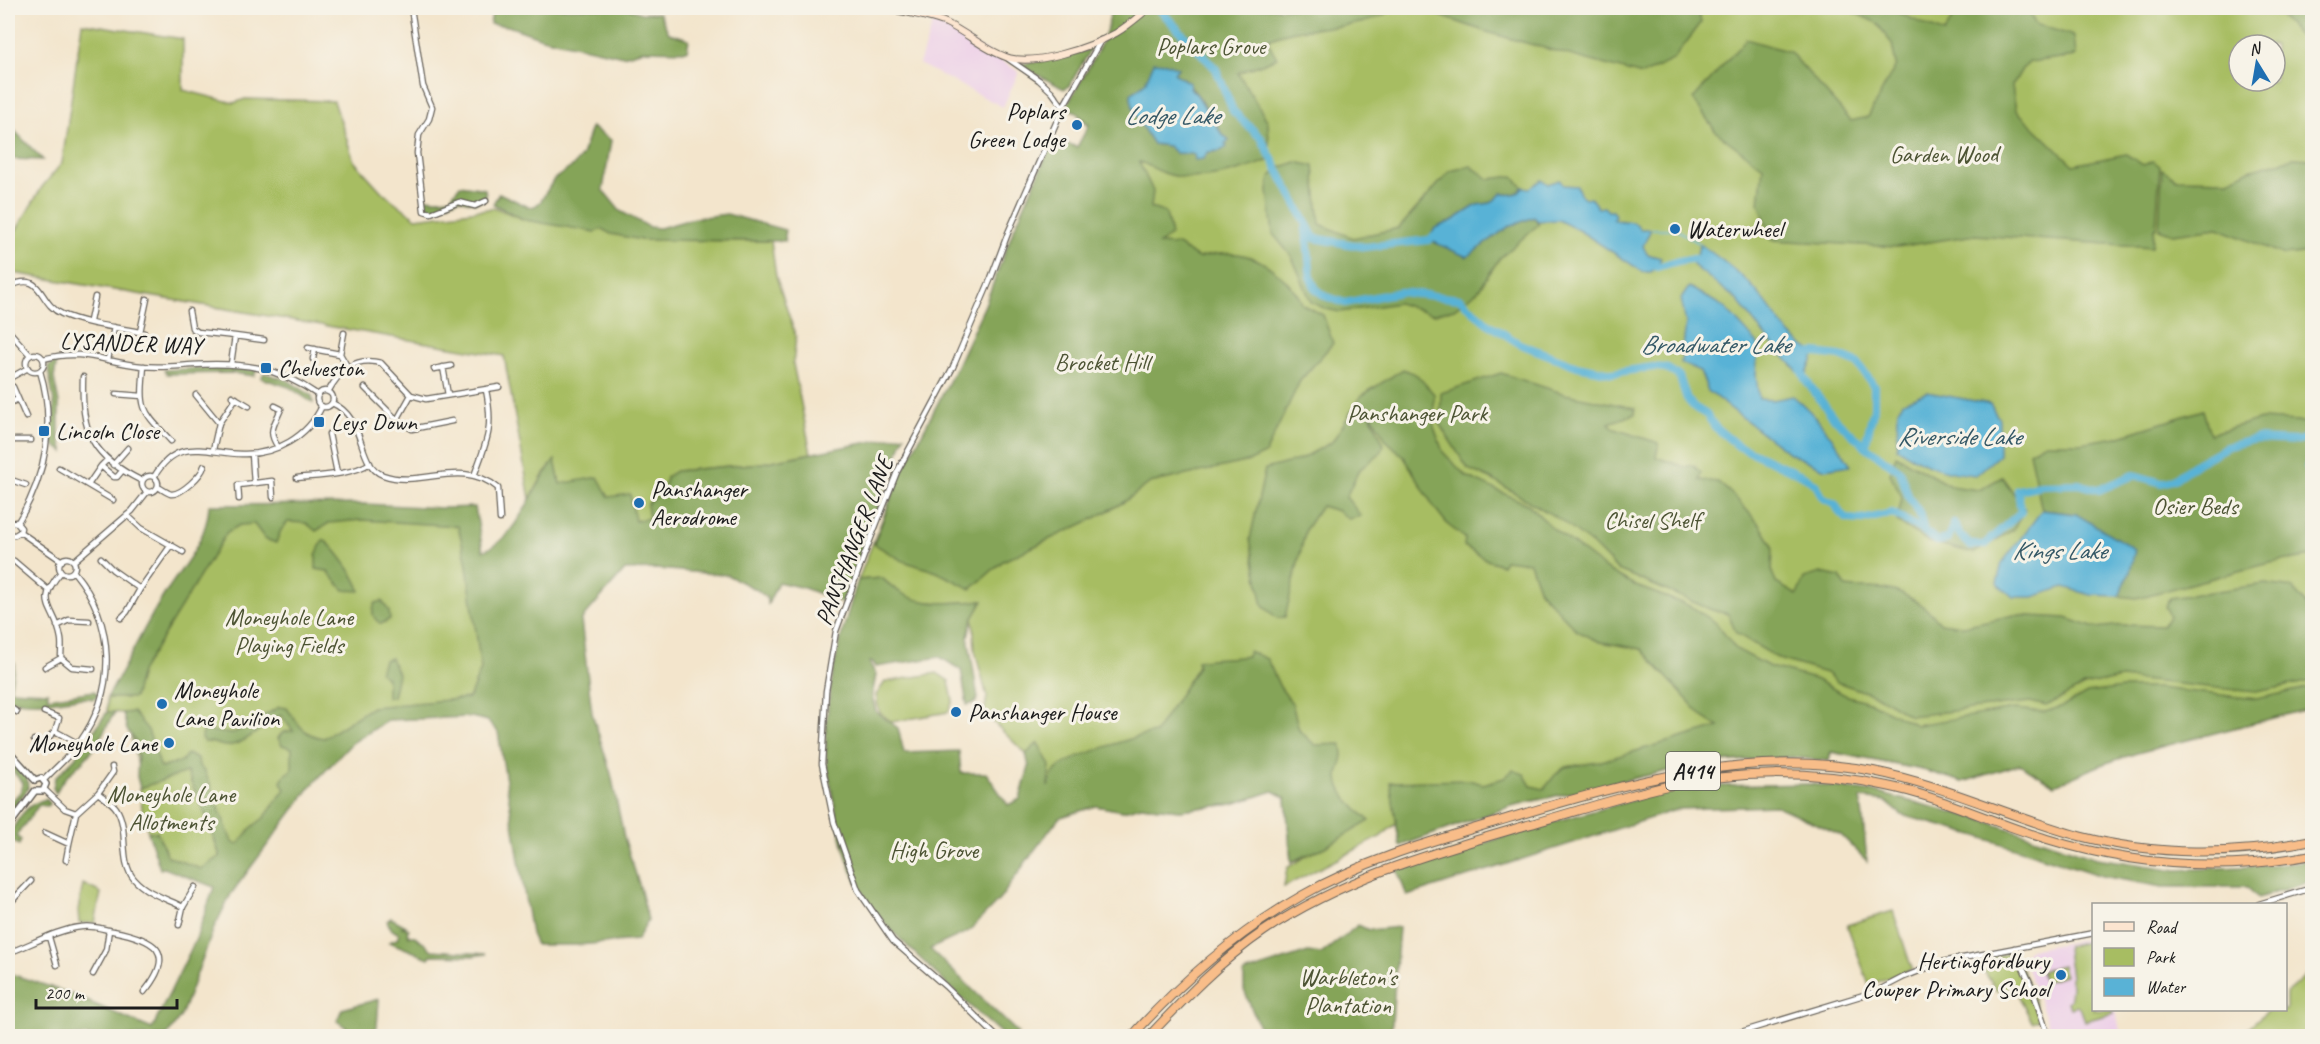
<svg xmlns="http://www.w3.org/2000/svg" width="2320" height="1044" font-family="Caveat,sans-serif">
<rect width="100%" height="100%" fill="#f7f3e8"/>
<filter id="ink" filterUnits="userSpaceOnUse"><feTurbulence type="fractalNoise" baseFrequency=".0167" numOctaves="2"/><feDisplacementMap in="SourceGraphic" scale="12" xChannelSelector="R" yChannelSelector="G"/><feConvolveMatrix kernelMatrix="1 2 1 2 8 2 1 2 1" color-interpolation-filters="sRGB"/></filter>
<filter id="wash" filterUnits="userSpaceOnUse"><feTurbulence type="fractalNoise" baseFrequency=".008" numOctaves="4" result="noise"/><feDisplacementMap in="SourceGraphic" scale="24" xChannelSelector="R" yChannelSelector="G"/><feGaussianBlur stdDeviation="1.35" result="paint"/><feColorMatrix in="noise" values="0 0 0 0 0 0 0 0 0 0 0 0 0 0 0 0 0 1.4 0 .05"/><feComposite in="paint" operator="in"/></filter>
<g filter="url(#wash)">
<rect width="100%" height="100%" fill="#f3e5cc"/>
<path fill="#edd0e8" d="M933,23L950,29L1019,72L1003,107L919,64Z
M2093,938L2094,1010H2116L2121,1036H2053L2023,958L2028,950Z"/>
<path fill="#a7bd62" stroke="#626c3f" stroke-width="1.5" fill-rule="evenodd" d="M1153,8H2312V708L2137,753L2103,764L2055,785L2020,764L1963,782L1923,770L1831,752L1829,761L1792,757L1703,763L1511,806L1400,846L1396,824L1380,837L1284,887L1287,868L1308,855L1291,862L1286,798L1273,791L1233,804L1180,810L1141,806L1123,811L1096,806L1064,816L1026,754L984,713L987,697L975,651L973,618L982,601C963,602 927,606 909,598C899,594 890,585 882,578L858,580L898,480L954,372L985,305L1012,234L1054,139L1077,147L1088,127L1076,112L1066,107ZM2239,45H2275V81H2239Z
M82,23L183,39V90L234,103L245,99L334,101L354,161L383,193L416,218L496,208L525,220L602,229L641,240L771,241L776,276L796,337L793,364L811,453L762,463L676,471L664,491L647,504L649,519L634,521L609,497L560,484L555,461L545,472L530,499L504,356L8,272V244L42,187L62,163Z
M219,511H473L484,607L480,706L384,716L346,738L232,865L188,775L208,821L220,856L201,869L167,856L157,832H148L142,809L140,788L183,773L141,778L126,716L123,713L107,712V698H119Z
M937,673L949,681L953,701L948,712L892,722L879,712L876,695L885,682Z
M83,884L101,893L95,923H79L78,910Z
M1893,911L1912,969L1869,985L1847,925Z
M2093,941L2094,1010H2113L2114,1013L2085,1021L2081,1010L2077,1006L2070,1008L2068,1002L2071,999C2069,991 2072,987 2071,980C2071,968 2067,958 2067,946Z
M2009,953C2025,965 2033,999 2039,1019L2032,1022L2013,985L1997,991L1979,963L1980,958H1991Z
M2062,965L2065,976L2044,982L2041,971Z
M2312,969V1036H2239L2268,1010H2286V994Z"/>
<path fill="#85a458" stroke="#50603a" stroke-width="1.5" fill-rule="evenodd" d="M493,8H627L641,13H659L669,33L689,39L687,51L644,50L623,56L542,38L508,26L490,24Z
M1109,8H1395C1357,36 1307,20 1267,40L1277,58L1238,73L1268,122L1270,160C1239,172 1197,185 1164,173C1156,170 1147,164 1139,162L1153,191L1151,208L1166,213L1171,235L1159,244L1178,245L1198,258C1235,248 1260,254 1287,282C1293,289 1300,295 1302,304L1323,315L1333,343L1300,381L1265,454L1250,461L1150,483L1124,502L1095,518L1003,561L971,589L937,572L903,561L874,544L898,480L954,372L985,305L1012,234L1054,139L1077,147L1089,125L1076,112L1066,107C1077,85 1116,29 1109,8ZM1178,68L1174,73C1178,76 1187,80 1189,84C1201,99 1214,118 1223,136L1229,141L1225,143L1220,151L1194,154L1176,153L1168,146L1153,144C1144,129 1131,112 1131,94L1145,83L1151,72Z
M1404,8H1689L1699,13L1701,23L1673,60L1642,75L1490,33L1426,11Z
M1844,8H1888L1944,33L1958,8H2028L2035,24L2074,36L2076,56L2030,62L2022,69L2012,86L2016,110L2073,165L2126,154L2143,165L2153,161L2160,166L2156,228H2154L2152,247L1975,235L1897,247L1772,240L1759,203L1763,167L1716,132L1693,99L1746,39L1790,52L1851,121L1868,117L1896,65L1892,44L1877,23Z
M2274,8H2312V48L2304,42Z
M1091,49L1069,86L1064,89L1019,65Z
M8,124L9,125L43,160L8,159Z
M591,127L611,140L603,190L620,211L649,227L660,228L695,218L727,214L785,230V241L641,240L611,234L602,229L595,232L525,220L493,204L499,193L529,207L535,206L541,201L554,179L573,166L582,156Z
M2293,158L2312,159V252L2284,255L2218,228L2173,234L2159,229L2162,169L2177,179L2228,180L2249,170Z
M1296,162L1314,166L1320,224L1353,238L1399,228L1450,171L1471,166L1489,179L1513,176L1523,187C1517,195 1511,196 1502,193L1491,203L1477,205L1452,221L1435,228L1429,240L1467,257L1508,227L1534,217L1539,224L1499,259L1478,291L1454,309L1433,314L1398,303L1340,312L1326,309L1311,302L1292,257L1273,234L1268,191L1270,177L1281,167Z
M460,185L485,189L486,199L475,203L459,199L431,210L427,206L426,198L437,199L450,198Z
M57,361L54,378L59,403V436L64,452L55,446L52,439L54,404L48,367Z
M203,368L257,370L254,376L233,373L167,374L164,370Z
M1403,369L1417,375L1434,394V427L1443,452L1466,476L1529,505L1551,527L1606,569L1636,586L1692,607L1716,623L1736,649L1770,667L1815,679L1845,695L1872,703L1916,725L2014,709L2045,712L2066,705L2087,693L2123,688H2158L2257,699L2312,687V708L2137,753L2103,764L2055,785L2020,764L1963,782L1923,770L1831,752L1829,761L1792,757L1702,763L1511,806L1400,846L1390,782L1468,780L1483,784L1504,778L1513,770L1524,774L1531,786L1544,789L1555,775L1565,767L1598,762L1719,727L1703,717L1641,649L1600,642L1577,631L1540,591L1530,563L1505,560L1502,565L1487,560L1464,546L1465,538L1448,525L1434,507L1404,457L1386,440L1366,405L1384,445L1379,454L1359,470L1346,497L1361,516L1349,519L1338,511L1321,506L1306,529L1285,617L1277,618L1263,606L1250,539L1265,469L1299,460L1332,442L1361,396Z
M264,373L289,381L312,396L313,403L289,387L261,378Z
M1501,373L1565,394L1635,408V414L1609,423L1615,429L1659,443L1656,457L1685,467L1693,465L1701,473L1699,480L1718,482L1734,496L1761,526L1773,546L1772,572L1776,583L1797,595L1804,578L1821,573L1840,577L1846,587C1860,589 1875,587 1889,590C1910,594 1927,608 1941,623L1963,626L2014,615L2066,618L2095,628L2124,625L2162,626L2170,616L2165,606L2170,598L2265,584L2293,588L2312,613V681L2256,692L2121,678L2084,686L2046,706L2030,702L1910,716L1880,697L1837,682L1826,673L1779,659L1736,633L1728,614L1712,610L1618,570L1593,545L1559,519L1493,480L1468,469L1440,425L1441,393Z
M2203,410L2210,434L2261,419L2298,421L2312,425V556L2270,563L2137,598L2119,596L2130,572L2076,514L2042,510L2029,452L2045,443H2080L2117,437Z
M905,435L843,603L804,588L778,582L768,604L766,597L757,590L727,575L657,569L625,570L581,620L592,713L611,774L624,837L640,887L648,920L637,940L578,945H536L531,934L498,732L488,721L471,717L388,720L352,743L311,786L231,894L214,928L181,1016L167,1036H8V973L66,992L152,1029L196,939L214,887L164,868L160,869L148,832H157L167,856L201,869L220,856L208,821L187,772L140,788L137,777L138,750L136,742L127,730L123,713L133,712L148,730L161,768L182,761L187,754L198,759L199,766L205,772L232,842L238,845L251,828L265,817L285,789L281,782L285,775L292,770V748L282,745L278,738L283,732L293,731L281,715C264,725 247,743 228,746C220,747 214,741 205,742L202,739L203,730L232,734L279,707L287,708C297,723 304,736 324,738L372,707L469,698L481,669L466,559L458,526L362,520L329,523L316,531L306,523L288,522L281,530L276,543L265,539L254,524L240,525L227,532L141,672L134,698H107C127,664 143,628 164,595C183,565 207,542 209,505L366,504L442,508L475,507L483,551C518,539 532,486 555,460L560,484L598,477L609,497L630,494L635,521L649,518L647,504L664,491L666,477L676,471L762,463Z
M1896,455L1950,486L1979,490L2002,477L2025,509L2013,530L1974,553L1929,542L1897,522L1902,497L1890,474Z
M323,540C333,544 359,581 360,591L344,590L327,571L316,569V555Z
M882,578C913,609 941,603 983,601L973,618L968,636L978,698L975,703L967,705L961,670L940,657L876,667L873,662H869L876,675L872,696L876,712L898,728L904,753L959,751L961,773H986L1008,805L1020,799L1029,767L1026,754L1038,743L1050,766L1048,786C1051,780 1052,773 1057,769C1069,757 1136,736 1155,733L1198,666L1197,661C1214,657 1230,659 1247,656L1249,651L1267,659L1280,687L1292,703L1299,730L1315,745L1341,744C1345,756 1342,760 1339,771C1333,790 1357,810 1370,821L1323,848L1291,862L1286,798L1273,791L1233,804L1180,810L1141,806L1123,811L1096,806L1064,816L1059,818L1030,856L1000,899L969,931L930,949L1018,1033L1014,1036H1004C976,1012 950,988 924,962C901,940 877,918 861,890C847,866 841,839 836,812C833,793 827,773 826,754C824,695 840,636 858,580Z
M382,601L389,611L390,619L381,624C372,618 371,612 375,603Z
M391,658L398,674L393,697H387V678L380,672L384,660Z
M10,662L15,663L10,690L48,692V698L94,691L98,695L94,699C80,696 69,700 56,701C39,703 23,703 8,699V672Z
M107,712H115C107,725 100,740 90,753C80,767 62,776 56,793L53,788L55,778L75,758Z
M8,755L27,777L28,789L8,815V806L21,791L23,783L8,766Z
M1811,784L1874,792L1976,818L2097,858L2177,870L2262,866L2312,860V881L2258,898L2247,887H2162L2102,876L1977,836L1902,815L1885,801L1861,798L1867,861L1841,835L1777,806L1679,809L1407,896L1397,870L1549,823L1667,791L1719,786Z
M46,799L50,803L47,806L39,805L16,836L21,840L19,845L8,838C17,820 25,804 46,799Z
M391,918L406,926L402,927L409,929L407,932L409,936H415L432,950L486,954L473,956L431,955L429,958L389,942L397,939L399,934L391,929L387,921Z
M1358,925L1369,930L1399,927L1391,1036H1263L1244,990V973L1308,952L1321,954Z
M379,999L377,1027L368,1033L357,1035L337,1021L342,1009Z"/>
<path fill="#59b2d6" stroke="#3a6779" stroke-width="1.5" d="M1154,62L1166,63L1178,68L1174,73L1189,83L1191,89L1197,95L1223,136L1226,137L1229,141L1225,143L1227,147L1220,151L1208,152L1203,159L1195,160L1194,154L1176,153L1168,146L1153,144C1144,129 1131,112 1131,94L1145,83Z
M1542,180L1548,184L1560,180L1563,185L1577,186L1580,194L1585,198L1590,197L1598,208L1604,207L1608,211H1612L1615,215L1613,219C1622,223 1635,218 1640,229H1651L1643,246L1647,254L1661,258L1657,267L1651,272H1643L1580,231L1558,220L1538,221L1534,217L1508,227L1467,257L1429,240L1435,228L1452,221L1477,205L1491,203L1502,193C1511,196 1517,195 1523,187L1530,188Z
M1700,244C1716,256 1734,268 1748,282C1775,308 1779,333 1815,353L1805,379L1766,337L1737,300L1693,265Z
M1689,287L1724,307L1758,344L1756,375L1759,399L1773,400L1793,396C1816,414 1834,440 1851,465L1825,469L1789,453L1708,391L1700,371L1681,363L1686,323L1681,299Z
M1927,392L1990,404L1999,419V455L1976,475C1944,473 1924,465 1897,448L1898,410L1903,402Z
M2042,510L2076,514L2135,549L2130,572L2119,596L2091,595L2064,587L2033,597H2013L1997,583L2002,563Z"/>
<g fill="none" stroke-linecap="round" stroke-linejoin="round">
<path stroke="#59b2d6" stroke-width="1.5" d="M1651,229H1675L1700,244
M363,1036V1031"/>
<path stroke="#59b2d6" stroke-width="8" d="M1158,8L1216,69L1233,111L1261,138L1314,238L1365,247L1429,240L1437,235
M1306,229L1311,279L1316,289L1325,296L1345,303L1400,292L1460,299L1487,323L1520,344L1577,366L1612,373L1653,367L1666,368L1679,376L1687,399L1694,407L1707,415L1715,427L1738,446L1806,477L1816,485L1823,498L1835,504L1840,513L1847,519L1862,520L1892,513L1924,531
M1648,262L1657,267C1673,262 1688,257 1705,260
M1805,354L1815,353L1840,356L1857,363L1874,386V408L1865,446
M1801,370L1805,379L1834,418L1865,446L1900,471L1909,498L1919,512L1924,531L1937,541L1948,539L1954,523L1960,535L1970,545H1984L2021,512L2018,490L2041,485L2079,484L2099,490L2134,475L2162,483L2173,480L2197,463L2226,447L2255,439L2299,441L2312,436
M2312,460L2307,468L2312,475"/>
</g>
</g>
<g filter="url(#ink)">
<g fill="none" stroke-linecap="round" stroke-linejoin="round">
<g stroke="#67625a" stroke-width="7">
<path id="minor" d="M411,8L423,86L432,107L429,119L419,135L417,153L424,211L431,213L459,202L475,206L486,201
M1007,58L1039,80L1052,92L1063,107
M8,287C44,269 37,303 62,314C87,325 118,327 144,333
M189,311L192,328L198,332L235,336L231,364
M90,321L95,297
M8,330L30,355
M140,332L147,299
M235,336L264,340
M308,348L340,354L347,366
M340,354L344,333
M26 363a9 9 0 1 1 18 0a9 9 0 1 1-18 0Z
M43,359C84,348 103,362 142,366C159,368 176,366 192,365C243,362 276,366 318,395
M313,359L315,349
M108,360L114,327
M144,366C140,411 141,409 171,441
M443,367L448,395
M434,369L451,366
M83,377C81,434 92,456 142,481
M8,379L28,368
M13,387L26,417
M365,388L397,420L412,429L452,421
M317 399a8 8 0 1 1 16 0a8 8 0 1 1-16 0Z
M328,392C340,370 355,356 381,363L411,395L426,399L499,387
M116,394L142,396
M196,395L219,423
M232,396L249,406
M332,403C367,418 356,465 383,475C422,489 460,457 498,488L500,519
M8,404L18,399
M275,406L281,409C274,426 267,431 278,447
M397,420L411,395
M329,434L337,473
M8,440H31
M213,450L219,423L236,398
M252,454L254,483
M107,460L101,466L114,477H117L122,471
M113,465L128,448
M59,468L113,500
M142 484a8 8 0 1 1 16 0a8 8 0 1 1-16 0Z
M474,476C487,440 494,429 486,390
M154,477C178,436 205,453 242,454C275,455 308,437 322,406
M297,478C317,476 353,475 370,463
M8,479L26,485
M88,485L101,466
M158,487C162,489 167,493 171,494C181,495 202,475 204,466
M239,499L238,485L272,481L273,497
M127,515L141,528L183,552
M18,522C46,476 56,423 40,371
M8,526L10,523L16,522L21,528L20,532L15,535H11L8,530
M20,532L62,561
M59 566a8 8 0 1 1 16 0a8 8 0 1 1-16 0Z
M101,558L113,570L140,589
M14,561L48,590
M74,561L132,511L147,492
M61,572C33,605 56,606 61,639C62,645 61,652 61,658L72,667L93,669
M121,618L127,612L140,589L171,545
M57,626L69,620L89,621
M45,667L61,658
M8,706L17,712
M55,731L79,744
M34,740L43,743L55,731L59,718L44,712
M44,780C56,767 69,757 79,743C118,689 115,622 74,572
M45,790L65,809L76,813L98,793L113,772L112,767
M98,793C104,798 112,802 116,808C130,829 118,860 134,879C146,893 167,899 183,907L195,887
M45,833L69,844L76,813
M66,860L69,844
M2259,904L2312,888
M8,905L31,881
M179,925L183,907
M49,937L57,965
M2014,948L2031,985L2048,1036
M8,953C30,945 59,929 81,927C93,925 102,929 113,931C154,939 178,951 144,992
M93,974L106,950L109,930
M996,1036L945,986L893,941L858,890L834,822L822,764L826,691L836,631L865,553L897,472L953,367L991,278L1008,233L1063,107L1101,40
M1728,1036L1877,991L1904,977L1942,962L2094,933"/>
</g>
<g stroke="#67625a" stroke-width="8">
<path id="tertiary" d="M8,750L35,780
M35,780L41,778L46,784L43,791H35
M8,827L35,791"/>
</g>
<g stroke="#67625a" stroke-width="8">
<path id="secondary" d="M884,8C904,12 927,15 946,23C967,33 985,50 1006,57C1035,67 1091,47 1116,33C1128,26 1139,16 1149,8"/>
</g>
<g stroke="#67625a" stroke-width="10">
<path id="trunk" d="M1132,1036C1181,982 1239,931 1303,895C1364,860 1432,841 1499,821C1620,785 1745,746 1873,771C1944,785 2010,817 2079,836C2155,856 2236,856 2312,840
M1149,1036C1184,999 1221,960 1264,931C1345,877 1432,853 1524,826C1571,813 1616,798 1663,787C1735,770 1814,770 1887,786C1942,797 1993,823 2047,839C2134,866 2223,872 2312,855"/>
</g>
<use href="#minor" stroke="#fff" stroke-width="4.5"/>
<use href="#tertiary" stroke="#fff" stroke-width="5"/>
<use href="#secondary" stroke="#fce5d0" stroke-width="6"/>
<use href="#trunk" stroke="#f8bd89" stroke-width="8"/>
</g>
</g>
<g fill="#1f6fb2" stroke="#f7f3e8" stroke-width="2">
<circle cx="1077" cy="125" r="6"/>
<circle cx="1675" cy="229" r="6"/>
<rect x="260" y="362" width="12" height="12" rx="3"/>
<rect x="313" y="416" width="12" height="12" rx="3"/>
<rect x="38" y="425" width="12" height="12" rx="3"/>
<circle cx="639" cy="503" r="6"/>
<circle cx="162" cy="704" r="6"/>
<circle cx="956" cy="712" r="6"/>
<circle cx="169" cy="743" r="6"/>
<circle cx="2061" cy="975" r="6"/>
</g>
<g text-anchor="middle" stroke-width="6" stroke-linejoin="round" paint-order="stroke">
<rect fill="#f7f3e8" stroke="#5e5c59" stroke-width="1.5" x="1666" y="752" width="54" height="38" rx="4.5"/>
<g font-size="22" font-weight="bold" fill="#1c1c1c">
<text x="1693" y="779">A414</text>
</g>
<g font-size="24" fill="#4d5434" stroke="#f7f3e8">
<text x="1211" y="54">Poplars Grove</text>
<text x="1944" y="162">Garden Wood</text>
<text x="1102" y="370">Brocket Hill</text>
<text x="1417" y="421">Panshanger Park</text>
<text x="2195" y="514">Osier Beds</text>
<text x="1652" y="528">Chisel Shelf</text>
<text x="289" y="625">Moneyhole Lane<tspan x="289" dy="28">Playing Fields</tspan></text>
<text x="171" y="802">Moneyhole Lane<tspan x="171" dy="28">Allotments</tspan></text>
<text x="934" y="858">High Grove</text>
<text x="1348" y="985">Warbleton's<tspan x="1348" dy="28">Plantation</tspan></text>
</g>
<g font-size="24" fill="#1c1c1c" stroke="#f7f3e8" text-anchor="start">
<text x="1065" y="119" text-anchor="end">Poplars<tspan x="1065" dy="28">Green Lodge</tspan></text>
<text x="1687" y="237">Waterwheel</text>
<text x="278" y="376">Chelveston</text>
<text x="331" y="430">Leys Down</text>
<text x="56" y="439">Lincoln Close</text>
<text x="651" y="497">Panshanger<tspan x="651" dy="28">Aerodrome</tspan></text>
<text x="174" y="698">Moneyhole<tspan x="174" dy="28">Lane Pavilion</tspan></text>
<text x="968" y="720">Panshanger House</text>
<text x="157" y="751" text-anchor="end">Moneyhole Lane</text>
<text x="2049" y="969" text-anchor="end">Hertingfordbury<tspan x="2049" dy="28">Cowper Primary School</tspan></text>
</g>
<g font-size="24" fill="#1c1c1c" stroke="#f7f3e8">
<text transform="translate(131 343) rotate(2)" y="8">LYSANDER WAY</text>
<text transform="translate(854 541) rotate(-69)" y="8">PANSHANGER LANE</text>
</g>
<g font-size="26" font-style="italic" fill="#345866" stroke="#f7f3e8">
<text x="1172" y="124">Lodge Lake</text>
<text x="1715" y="353">Broadwater Lake</text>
<text x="1959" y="445">Riverside Lake</text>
<text x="2059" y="559">Kings Lake</text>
</g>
</g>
<rect width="2320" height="1044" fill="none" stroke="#f7f3e8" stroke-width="30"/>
<rect x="2092" y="903" width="195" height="108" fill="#f7f3e8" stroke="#9f9d96" stroke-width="1.5"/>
<rect x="2104" y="922" width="30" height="9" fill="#fce5d0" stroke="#9f9d96" stroke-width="1.5"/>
<text x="2146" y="933" font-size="18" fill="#1c1c1c">Road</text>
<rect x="2104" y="948" width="30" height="18" fill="#a7bd62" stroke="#9f9d96" stroke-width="1.5"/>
<text x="2146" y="963" font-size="18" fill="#1c1c1c">Park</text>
<rect x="2104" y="978" width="30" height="18" fill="#59b2d6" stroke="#9f9d96" stroke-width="1.5"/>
<text x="2146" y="993" font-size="18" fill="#1c1c1c">Water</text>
<g transform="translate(2257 63) rotate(349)"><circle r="28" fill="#f7f3e8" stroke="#9f9d96" stroke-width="1.5"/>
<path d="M0-4.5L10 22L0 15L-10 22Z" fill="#1f6fb2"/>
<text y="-9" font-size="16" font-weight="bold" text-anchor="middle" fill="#1c1c1c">N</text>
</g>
<path d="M36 999v9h141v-9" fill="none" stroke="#1c1c1c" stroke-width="3"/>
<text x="45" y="999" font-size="18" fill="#1c1c1c" stroke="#f7f3e8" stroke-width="4.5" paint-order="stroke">200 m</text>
</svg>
